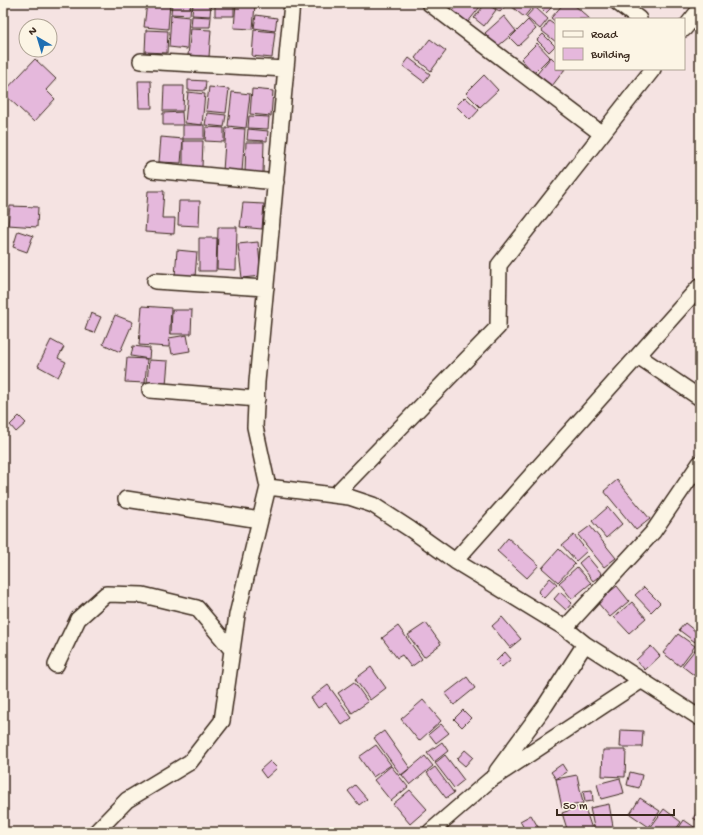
<svg xmlns="http://www.w3.org/2000/svg" width="703" height="835" font-family="'Gochi Hand',sans-serif">
<rect width="100%" height="100%" fill="#f5e3e2"/>
<filter id="ink" filterUnits="userSpaceOnUse"><feTurbulence type="fractalNoise" baseFrequency=".025" numOctaves="2"/><feDisplacementMap in="SourceGraphic" scale="8" xChannelSelector="R" yChannelSelector="G"/><feConvolveMatrix kernelMatrix="1 2 1 2 8 2 1 2 1" color-interpolation-filters="sRGB"/></filter>
<g filter="url(#ink)">
<path fill="#e5b8dc" stroke="#3b2a1e" d="M147,3H170L168,29L144,27Z
M172,3H191L190,15L171,14Z
M193,3L211,4L210,16L192,15Z
M215,3H234V16H215Z
M236,3L255,4L253,29L234,28Z
M459,3H483L468,22L453,11Z
M486,3L496,10L484,26L474,18Z
M489,3H504L506,5L500,12Z
M511,3H529L533,6L524,17L510,5Z
M536,3H556L546,13Z
M564,3H572L590,19H556V22L551,18Z
M535,7L548,19L540,29L526,17Z
M171,15L189,17L187,49L169,47Z
M256,15L277,18L275,31L254,28Z
M192,16L211,17L210,27H191Z
M504,16L516,31L497,47L485,33Z
M528,20L536,29L518,46L510,38Z
M549,21L556,26V42L542,31Z
M191,29L211,30L209,57L188,55Z
M146,30L168,31L167,53L145,52Z
M254,30L275,32L272,58L252,56Z
M543,34L555,46L549,52L537,40Z
M430,39L446,51L431,71L415,58Z
M537,43L550,57L534,73L521,59Z
M551,57L556,62V69H565L552,86L537,74Z
M409,58L430,74L424,82L403,66Z
M35,59L56,79L46,90L55,99L34,122L3,93Z
M484,75L498,90L480,107L466,93Z
M188,80L206,81L205,91L188,90Z
M138,81H151L152,108H139Z
M164,86H184L183,111H163Z
M209,87L229,89L226,113L206,111Z
M252,89L273,91L271,116L250,114Z
M188,92L205,94L202,125L185,123Z
M232,92L250,94L246,128L228,126Z
M465,97L479,110L470,120L456,106Z
M182,112L183,125H163V113Z
M207,113L226,115L224,127L205,125Z
M249,116L269,117L268,129L248,128Z
M183,125H204V139H183Z
M206,127L224,128V142L205,141Z
M226,128L245,129L242,172L223,171Z
M248,129L268,131L267,141L247,140Z
M161,137L183,139L181,163L159,162Z
M183,141H203L202,167H183Z
M246,142H264L263,173H245Z
M148,191H164L162,218H175L174,234L145,232Z
M179,201H200L199,226L178,225Z
M243,203L264,204L262,229L240,227Z
M10,206L38,207L37,227L8,225Z
M218,227H237L236,270L217,269Z
M18,231L33,236L27,252L13,247Z
M199,238H217L216,271H199Z
M258,242L261,276L242,278L238,244Z
M177,250L197,252L195,277L175,276Z
M142,306L171,308L169,347L139,345Z
M172,310H192L191,334H171Z
M91,313L101,317L94,333L85,330Z
M115,315L133,322L120,352L103,344Z
M187,335L190,351L172,354L169,338Z
M51,340L64,347L58,358L66,362L58,377L38,366Z
M133,346L150,348L149,359L131,356Z
M127,358L147,359L145,383L125,382Z
M149,360L168,361L166,385L147,383Z
M19,416L26,423L16,432L10,425Z
M617,480L650,519L636,530L604,491Z
M608,507L622,524L606,538L592,521Z
M590,526L616,558L604,567L578,535Z
M574,535L587,551L576,561L562,545Z
M508,538L539,565L527,578L497,551Z
M559,549L575,564L558,582L542,568Z
M587,556L602,574L593,581L579,563Z
M577,567L591,583L572,599L559,583Z
M550,578L557,584L544,598L538,592Z
M617,586L629,601L610,617L597,602Z
M644,587L660,603L651,612L635,595Z
M560,592L572,603L566,610L554,599Z
M632,602L646,618L629,633L614,617Z
M502,617L521,639L510,648L492,626Z
M426,623L441,644L424,657L408,635Z
M685,623L700,635L695,642L679,630Z
M398,626L422,659L411,667L402,655L397,658L382,638Z
M678,634L695,646L680,666L663,653Z
M651,646L660,656L645,670L636,660Z
M698,646L700,648L699,679L682,666Z
M505,652L511,659L502,667L496,661Z
M371,667L386,688L370,700L355,679Z
M467,677L475,688L454,705L445,694Z
M354,682L368,702L352,713L338,693Z
M328,685L352,718L342,725L326,703L318,708L311,698Z
M423,700L441,721L419,741L401,719Z
M463,710L471,718L462,727L454,719Z
M441,724L449,733L436,743L429,734Z
M621,730L643,731L642,747H620Z
M384,731L410,768L401,775L374,738Z
M442,742L448,751L434,762L427,753Z
M376,745L391,765L373,777L359,757Z
M465,750L473,757L465,766L457,759Z
M603,750H626L625,777L602,776Z
M445,755L464,780L454,788L435,763Z
M425,756L433,766L410,785L402,775Z
M270,761L277,768L266,778L260,770Z
M562,764L567,772L556,779L551,772Z
M391,766L408,787L391,801L374,780Z
M435,767L454,793L446,798L427,773Z
M630,772L642,775L639,788L627,785Z
M577,775L583,803L562,808L556,779Z
M620,778L624,793L601,799L597,784Z
M355,785L367,799L359,805L348,791Z
M410,790L427,809L410,824L393,804Z
M592,790L593,801L585,802L583,791Z
M640,798L660,811L649,827L630,814Z
M609,804L614,832H595L590,808Z
M584,805L593,832H568L562,813Z
M664,809L681,822L674,832H655L650,828Z
M699,809L700,810V822L693,818Z
M531,815L541,832H526L520,821Z
M684,820L700,831V832H676Z"/>
<g fill="none" stroke-linecap="round" stroke-linejoin="round">
<g stroke="#3b2a1e" stroke-width="18">
<path id="street" d="M429,3L602,134
M618,3L639,19
M684,29L700,9
M141,61L286,69
M152,170L276,182
M155,281L266,288
M638,356L700,398
M150,390L257,399
M268,487L349,497L373,505L410,529L455,561L565,628L585,644L700,718
M335,495L498,327L499,265L653,69
M126,499L260,520
M455,561L700,286
M565,628L653,532L700,463
M56,665L78,619L106,594L143,595L197,608L232,650
M497,771L545,706L585,644
M96,832L127,800L190,762L222,721L237,615L268,487L255,427L257,382L292,3
M430,832L490,780L642,680"/>
</g>
<use href="#street" stroke="#fcf5e5" stroke-width="15"/>
</g>
</g>
<rect width="703" height="835" fill="none" stroke="#fcf5e5" stroke-width="16"/>
<rect x="8" y="8" width="687" height="819" fill="none" stroke="#3b2a1e" stroke-width="1.5" filter="url(#ink)"/>
<rect x="555" y="18" width="130" height="52" fill="#fcf5e5" stroke="#afa495"/>
<rect x="563" y="31" width="20" height="6" fill="#fcf5e5" stroke="#afa495"/>
<text x="591" y="38" font-size="12" fill="#3b2a1e">Road</text>
<rect x="563" y="48" width="20" height="12" fill="#e5b8dc" stroke="#afa495"/>
<text x="591" y="58" font-size="12" fill="#3b2a1e">Building</text>
<g transform="translate(38 38) rotate(322)"><circle r="19" fill="#fcf5e5" stroke="#afa495"/>
<path d="M0-3L7 15L0 10L-7 15Z" fill="#1f6fb2"/>
<text y="-6" font-size="11" font-weight="bold" text-anchor="middle" fill="#3b2a1e">N</text>
</g>
<path d="M557 809v6h117v-6" fill="none" stroke="#3b2a1e" stroke-width="2"/>
<text x="563" y="809" font-size="12" fill="#3b2a1e" stroke="#fcf5e5" stroke-width="3" paint-order="stroke">50 m</text>
</svg>
